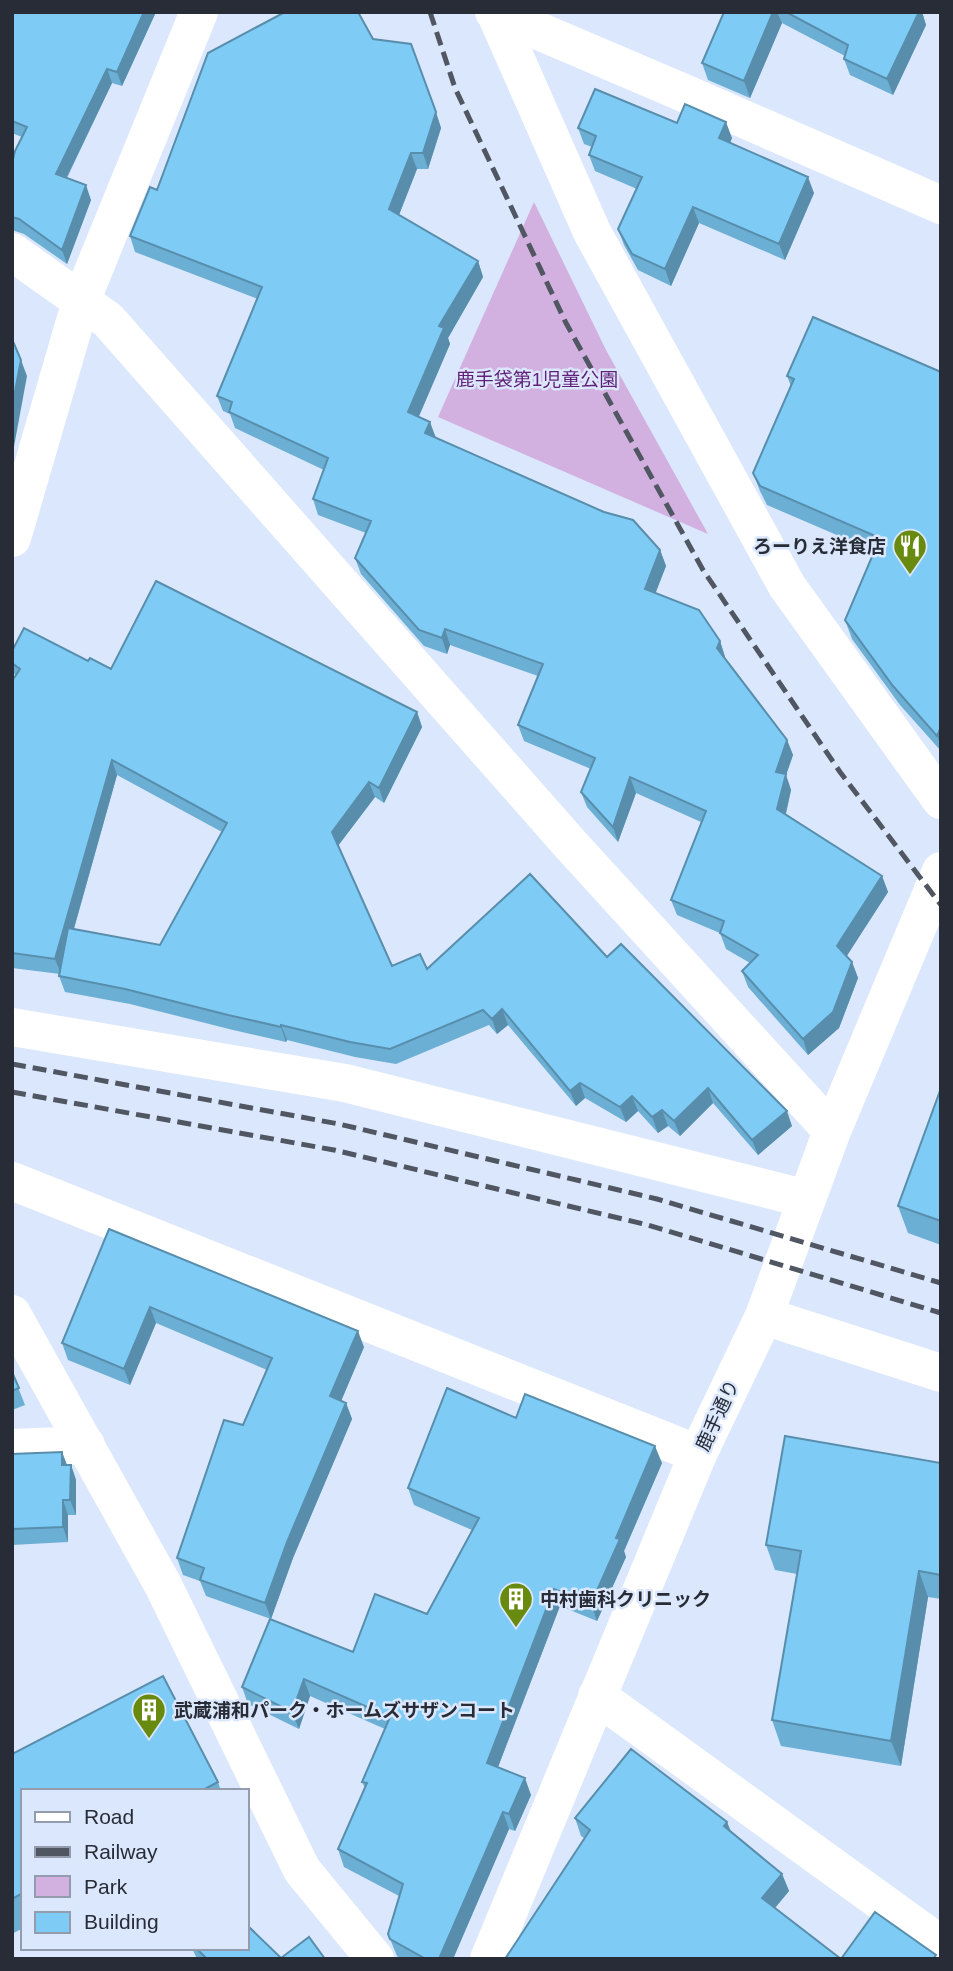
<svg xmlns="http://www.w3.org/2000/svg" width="953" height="1971" font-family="Helvetica,'Noto Sans JP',sans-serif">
<rect width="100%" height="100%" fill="#dbe7fc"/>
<path fill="#d2b0e0" d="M534,202L606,350L708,534L438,417Z"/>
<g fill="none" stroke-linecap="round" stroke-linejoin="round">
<path stroke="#fff" stroke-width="38" d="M494,12L684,93L941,205
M495,12L592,232L787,586L941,800
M12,252L108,320L571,845L832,1131
M12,538L81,301L199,12
M12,1027L345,1083L807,1199
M12,1181L698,1454
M12,1314L163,1585L302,1870L375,1959
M764,1316L941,1373
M12,1448L86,1445
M597,1696L941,1945
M489,1959L698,1454L764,1316L832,1131L941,871"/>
<path stroke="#505763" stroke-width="5" stroke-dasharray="14 7" stroke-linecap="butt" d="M430,12L455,88L566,323L703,570L840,772L941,905
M12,1064L339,1124L657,1199L941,1283
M12,1092L334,1150L648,1225L941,1313"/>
</g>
<path fill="#6cafd4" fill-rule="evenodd" d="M12,12H156L122,86L112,83L67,178L91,200L67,264L24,234L12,230V163L22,137L12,133Z
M724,12H922L926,25L893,95L850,75L844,59L845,56L782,23L750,98L708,80L702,63Z
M373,39L411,44L441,128L428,169H417L399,215L478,261L483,277L448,338L450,344L418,417L436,438L660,550L666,566L655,593L720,641L725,657V659L787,740L793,755L786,775L791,790L786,814L882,876L888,892L846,956L852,962L858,978L839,1028L808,1055L748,987L742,971L750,963L726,949L720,933L677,915L671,900L701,822L636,793L618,842L587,807L581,792L591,769L524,741L518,725L538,676L450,645L447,654L424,646L361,574L355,558L366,533L318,515L313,499L324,470L235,428L230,414L223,411L217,396L258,299L135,252L130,236L157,190Z
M677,123L732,138L730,143L814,193L785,260L699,223L671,286L638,270L624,245L618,229L637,189L595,171L589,155L592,147L584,144L578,128Z
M941,372V751L900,705L852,639L845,620L874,551L767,505L760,491L753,473L791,386L787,376Z
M12,651L88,661L111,669L417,712L422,727L384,803L375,797L338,846L392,966L427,969L607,957L792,1126L758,1155L713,1103L680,1136L668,1126L658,1133L638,1111L626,1122L585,1098L576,1106L508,1025L497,1034L489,1025L396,1064L355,1057L287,1040L286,1042L233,1030L130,1004L65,992L59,976L60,974L12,968V681L16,676L12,671ZM117,775L222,832L160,945L74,929Z
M941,1088V1245L908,1233L898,1206Z
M109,1229L364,1347L341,1401L346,1403L352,1419L293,1558L271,1619L206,1596L200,1581L183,1575L177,1558L243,1425L267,1370L156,1323L130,1385L68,1360L62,1343Z
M12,1372L25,1405L12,1410Z
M516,1418L662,1463L624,1551L626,1557L597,1621L560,1606L498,1767L531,1795L515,1831L509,1829L453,1959H401L397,1956L388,1934L399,1896L344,1867L338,1849L365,1788L362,1782L385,1729L310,1696L299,1729L248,1704L242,1687L353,1652L427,1614L472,1530L414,1505L408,1488Z
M62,1452L67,1465H71L76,1480V1515H68V1542L12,1545V1454Z
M941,1463V1599L928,1597L901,1766L781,1746L772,1720L797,1574L775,1570L766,1545Z
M12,1754L218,1782L221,1791H23V1928L12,1934Z
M575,1818L727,1822L731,1831L782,1874L789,1891L775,1908L584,1838L581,1836Z
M192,1948H247L281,1958L325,1959H197Z"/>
<path fill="#588eac" d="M144,12H156L122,86L117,72Z
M773,12H777L782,23L750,98L744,81Z
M919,12H922L926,25L893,95L887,79Z
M107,69L112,83L61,189L56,174Z
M436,112L441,128L428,169L423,153Z
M726,122L732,138L725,155L719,138Z
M411,153L417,169L395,225L389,209Z
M808,177L814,193L785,260L779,244Z
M86,185L91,200L67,264L62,250Z
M693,207L699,223L671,286L665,269Z
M478,261L483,277L448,338L450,344L414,428L408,412L439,326Z
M21,360L27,376L13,452L12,407Z
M430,422L436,438L425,433Z
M660,550L666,566L651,605L645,589Z
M445,629L450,645L447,654L442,638Z
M720,641L725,657L722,664L717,648Z
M417,712L422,727L384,803L379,788Z
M941,727V746L937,736Z
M787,740L793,755L786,775L791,790L783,825L777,809L776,772Z
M112,760L117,775L61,974L55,959Z
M630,777L636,793L618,842L613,827Z
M369,782L375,797L337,847L332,832Z
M882,876L888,892L843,962L837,946Z
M852,962L858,978L839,1028L808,1055L803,1039Z
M502,1009L508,1025L497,1034L492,1019Z
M281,1025L287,1040L286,1042L281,1027Z
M580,1083L585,1098L576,1106L570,1091Z
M708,1088L713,1103L680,1136L674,1121Z
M632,1096L638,1111L626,1122L620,1107Z
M662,1110L668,1126L658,1133L652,1117Z
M787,1111L792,1126L758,1155L752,1140Z
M150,1307L156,1323L130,1385L124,1369Z
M358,1331L364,1347L336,1413L330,1396Z
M346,1403L352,1419L293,1558L271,1619L265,1603L287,1542Z
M655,1446L662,1463L624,1551L626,1557L597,1621L591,1604L616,1538Z
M62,1452L68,1468L62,1465Z
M71,1465L76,1480V1515L70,1500Z
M63,1500L68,1515V1542L63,1527Z
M919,1571L928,1597L901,1766L891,1741Z
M554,1589L560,1606L493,1780L487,1763Z
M304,1679L310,1696L299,1729L292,1712Z
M525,1778L531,1795L515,1831L509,1814Z
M503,1812L509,1829L453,1959H439Z
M727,1822L733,1839L724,1826Z
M782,1874L789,1891L769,1915L762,1898Z"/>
<path fill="#7ecbf6" stroke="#588eac" stroke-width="2" d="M12,12H144L117,72L107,69L56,174L86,185L62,250L19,219L12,217V163L15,151L27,127L12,121Z
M285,12H358L373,39L411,44L436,112L423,153H411L389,209L478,261L439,326L444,328L408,412L430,422L425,433L604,512L633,520L660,550L645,589L699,610L720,641L717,648L787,740L776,772L786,774L777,809L882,876L837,946L852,962L833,1012L803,1039L742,971L758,955L720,933L724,921L671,900L706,811L630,777L613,827L581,792L595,758L518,725L543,664L445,629L442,638L419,630L355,558L371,521L313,499L328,458L229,412L232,402L217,396L262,287L130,236L150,187L157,190L208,53Z
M724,12H773L744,81L702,63Z
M786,12H919L887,79L844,59L848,45Z
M595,89L677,123L685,104L726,122L719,138L808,177L779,244L693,207L665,269L632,254L618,229L642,177L589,155L596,136L578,128Z
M813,317L941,372V727L937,736L893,686L845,620L880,538L760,486L753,473L794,379L787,376Z
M12,339L21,360L12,407Z
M156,581L417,712L379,788L369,782L332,832L392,966L420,954L427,969L530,874L607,957L621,944L787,1111L752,1140L708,1088L674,1121L662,1110L652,1117L632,1096L620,1107L580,1083L570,1091L502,1009L492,1019L483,1010L390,1049L350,1042L281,1025V1027L228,1015L125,989L59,976L68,928L160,945L227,823L112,760L55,959L12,953V681L20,669L12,663V651L24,628L88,661L90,658L111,669Z
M941,1088V1221L898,1206Z
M109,1229L358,1331L330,1396L346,1403L287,1542L265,1603L200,1580L204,1568L177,1558L224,1420L243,1425L272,1358L150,1307L124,1369L62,1343Z
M12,1372L19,1388L12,1391Z
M447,1388L516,1418L525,1394L655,1446L616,1538L620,1539L591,1604L554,1589L487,1763L525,1778L509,1814L503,1812L439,1959H426L390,1939L388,1934L403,1884L338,1849L367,1783L362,1782L390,1717L304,1679L292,1712L242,1687L270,1619L353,1652L375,1594L427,1614L479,1518L408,1488Z
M785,1436L941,1463V1575L919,1571L891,1741L772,1720L801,1551L766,1545Z
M62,1452V1465H71L70,1500H63V1527L12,1529V1454Z
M163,1676L218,1782L201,1791H23V1893L12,1899V1754Z
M631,1749L727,1822L724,1826L782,1874L762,1898L841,1959H505L590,1830L575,1818Z
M875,1912L936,1955L933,1959H841Z
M247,1925L281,1958L309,1937L325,1959H207L196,1948H247Z"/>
<defs>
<g id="restaurant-pin" transform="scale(1.75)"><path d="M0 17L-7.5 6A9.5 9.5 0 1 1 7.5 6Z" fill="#688a0f" stroke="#dbe7fc"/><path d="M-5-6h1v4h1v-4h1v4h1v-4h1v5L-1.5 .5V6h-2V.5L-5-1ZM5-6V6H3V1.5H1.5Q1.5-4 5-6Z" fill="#fff"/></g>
<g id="building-pin" transform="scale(1.75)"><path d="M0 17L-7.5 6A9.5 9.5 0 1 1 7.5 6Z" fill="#688a0f" stroke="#dbe7fc"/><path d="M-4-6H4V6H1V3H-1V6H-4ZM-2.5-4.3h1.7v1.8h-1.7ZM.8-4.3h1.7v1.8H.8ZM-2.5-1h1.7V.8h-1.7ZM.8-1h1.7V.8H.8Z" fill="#fff"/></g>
</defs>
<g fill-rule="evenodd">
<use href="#restaurant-pin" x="910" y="546"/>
<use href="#building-pin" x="516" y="1599"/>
<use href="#building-pin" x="149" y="1710"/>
</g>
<g text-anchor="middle" stroke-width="5" stroke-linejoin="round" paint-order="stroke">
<g font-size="19" fill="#621e79" stroke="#dbe7fc">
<text x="537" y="386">鹿手袋第1児童公園</text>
</g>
<g font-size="19" font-weight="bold" fill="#272c36" stroke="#dbe7fc" text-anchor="start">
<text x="886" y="553" text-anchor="end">ろーりえ洋食店</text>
<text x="540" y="1606">中村歯科クリニック</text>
<text x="174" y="1717">武蔵浦和パーク・ホームズサザンコート</text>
</g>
<g font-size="19" fill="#272c36" stroke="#dbe7fc">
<text transform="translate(717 1415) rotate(-65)" y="7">鹿手通り</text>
</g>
</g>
<rect width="953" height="1971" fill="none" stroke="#272c36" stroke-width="28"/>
<rect x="21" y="1789" width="228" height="161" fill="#dbe7fc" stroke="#939cad" stroke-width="2"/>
<rect x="35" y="1812" width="35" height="10" fill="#ffffff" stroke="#939cad" stroke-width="2"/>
<text x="84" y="1824" font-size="21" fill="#272c36">Road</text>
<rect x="35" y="1847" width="35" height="10" fill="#505763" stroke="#939cad" stroke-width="2"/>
<text x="84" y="1859" font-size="21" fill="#272c36">Railway</text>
<rect x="35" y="1876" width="35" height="21" fill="#d2b0e0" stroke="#939cad" stroke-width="2"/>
<text x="84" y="1894" font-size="21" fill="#272c36">Park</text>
<rect x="35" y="1912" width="35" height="21" fill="#7ecbf6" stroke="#939cad" stroke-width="2"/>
<text x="84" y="1929" font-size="21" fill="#272c36">Building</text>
</svg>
